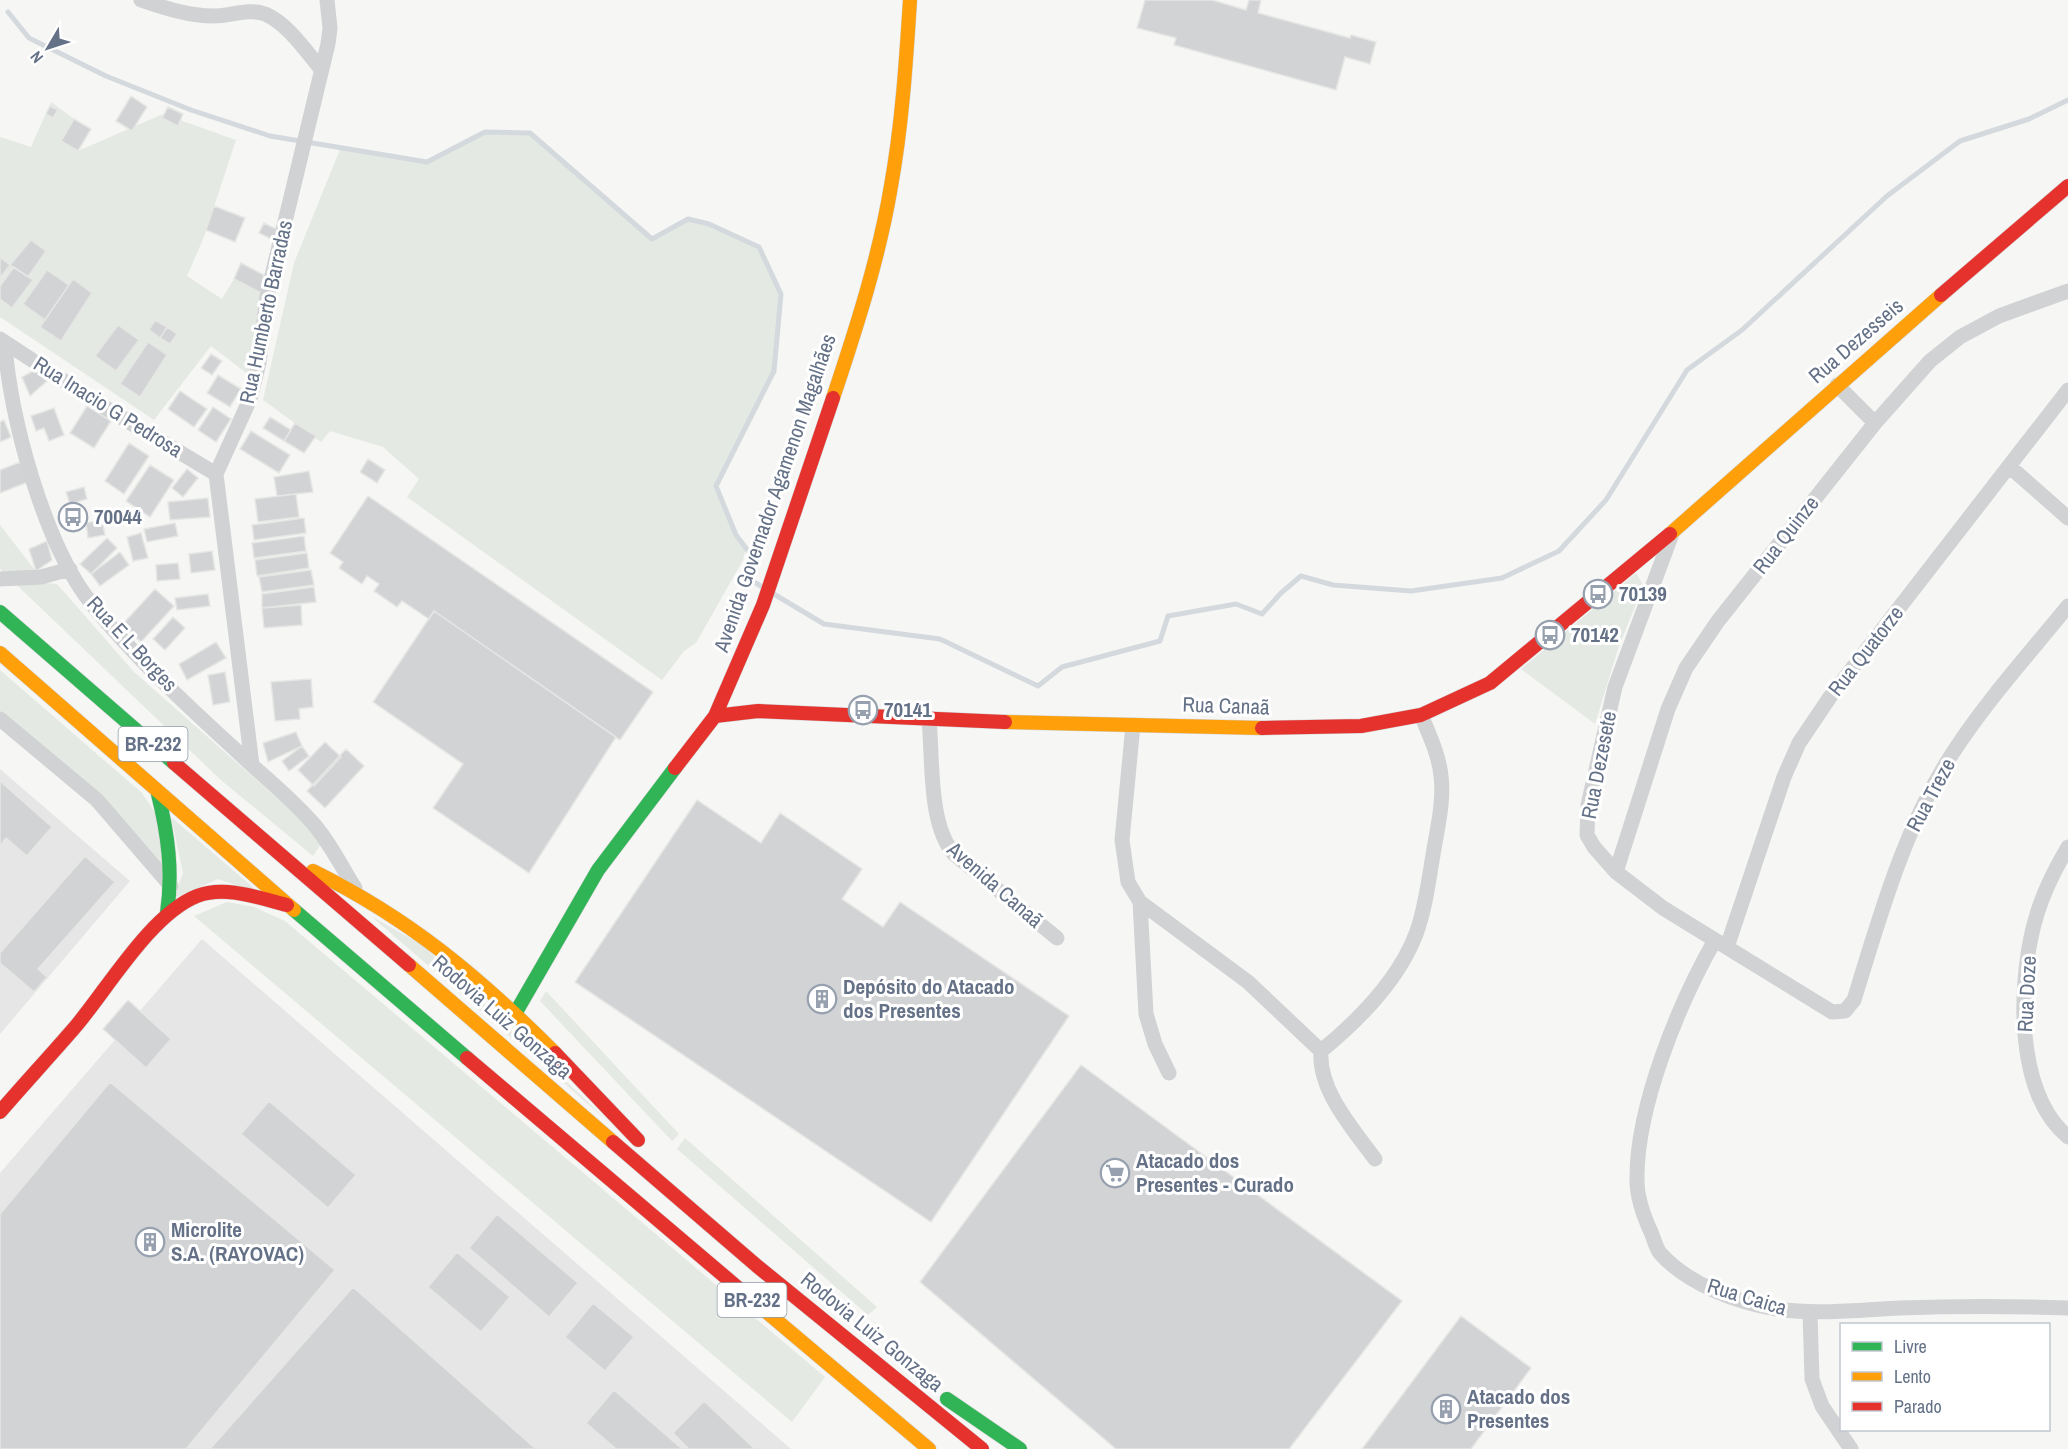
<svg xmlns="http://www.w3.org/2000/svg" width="2068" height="1449" font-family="'Archivo Narrow',sans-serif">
<rect width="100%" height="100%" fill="#f6f6f5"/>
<path fill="#e6e6e7" d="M0,769L130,881L0,1034Z
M202,939L791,1449H0V1173Z"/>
<path fill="#e4e9e3" d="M51,102L74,119L62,141L78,151L163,114L236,140L204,237L187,276L222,299L234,279L261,293L249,375L211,346L154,420L0,317V137L31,147Z
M485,132L530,133L652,239L688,219L709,224L759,247L781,294L774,371L716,486L736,535L746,548L743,560L696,643L684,651L662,680L407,497L419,479L383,447L330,431L321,442L263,400L294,263L341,147L427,162Z
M0,525L45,583L57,584L134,672L303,821L321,844L313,856L222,781L0,569Z
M1636,573L1642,583L1641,591L1618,649L1595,724L1521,669Z
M0,670L142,793L158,817L167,871L0,715Z
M171,817L261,894L218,879L174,898L183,873Z
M227,902L254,907L285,921L825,1377L792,1422L194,916Z
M371,916L422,945L610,1123Z
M546,991L679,1134L672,1141L540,1001Z
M685,1138L877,1307L868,1315L677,1149Z"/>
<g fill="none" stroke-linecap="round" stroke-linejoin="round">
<path stroke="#d3d9dd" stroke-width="5" d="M8,12L29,38L106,76L191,110L270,136L427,162L485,132L530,133L652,239L688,219L709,224L759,247L781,294L774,371L716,486L736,535L752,556L749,579L764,588
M772,593L824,624L940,639L1038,686L1062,667L1160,641L1168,616L1236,604L1262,614L1281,593L1301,576L1333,585L1411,591L1502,578L1559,551L1606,500L1687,370L1742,330L1887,196L1960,141L2029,119L2068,100"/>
</g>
<path fill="#d2d3d5" stroke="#e6e6e4" stroke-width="1.5" d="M1145,0H1212L1246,10L1249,0H1261L1258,13L1350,38L1351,35L1376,42L1370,64L1345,57L1336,90L1174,45L1176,38L1137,28Z
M131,96L147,107L132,131L116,121Z
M50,106L58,110L53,118L46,114Z
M168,107L183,114L178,126L162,118Z
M74,119L91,129L78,151L61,141Z
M214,206L245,218L235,242L206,230Z
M264,223L278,230L273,240L259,233Z
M31,240L46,251L28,277L10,265Z
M1,258L10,265L0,278V259Z
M241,263L264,275L261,293L234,279Z
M14,267L33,280L12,308L0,299V286Z
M47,270L69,285L45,320L23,304Z
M73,279L92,293L61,341L40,327Z
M155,320L167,327L160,338L149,330Z
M118,325L139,340L116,371L95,356Z
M167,327L177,334L170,344L160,338Z
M148,342L167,355L140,397L120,384Z
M211,354L222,361L212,375L201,368Z
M35,370L47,381L30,396L22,377Z
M218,375L241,389L230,407L207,393Z
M180,391L207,409L194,427L168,409Z
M87,406L111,421L94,448L70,433Z
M213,407L231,419L216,442L198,430Z
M54,408L64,435L49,441L44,428L36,431L31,416Z
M270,417L291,430L284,441L263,428Z
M4,420L11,437L0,442V422Z
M295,423L316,436L304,453L284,441Z
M251,431L290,455L279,473L240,449Z
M129,443L149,456L124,494L105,481Z
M368,459L385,470L377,483L360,472Z
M20,462L28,482L0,493V470Z
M150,465L174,480L150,517L126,501Z
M187,469L198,478L183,497L172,488Z
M309,471L313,492L277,496L274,477Z
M84,487L87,499L70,504L66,492Z
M296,494L299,517L258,522L255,499Z
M368,496L653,692L620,740L434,611L429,619L402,601L397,607L374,591L379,584L367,576L362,584L339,568L343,562L330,553Z
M208,498L210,517L170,520L168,502Z
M304,518L306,533L254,540L252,525Z
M102,520L105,535L88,538L86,523Z
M175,523L178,536L147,542L144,529Z
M141,533L148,558L133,561L127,537Z
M304,536L306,551L254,558L252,543Z
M107,538L117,548L91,574L80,564Z
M47,541L52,560L36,571L29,549Z
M212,551L215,570L191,573L189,554Z
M120,552L129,565L100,586L91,574Z
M307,553L309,568L257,576L255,560Z
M178,563L180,579L157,581L156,565Z
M311,570L314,585L262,592L259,577Z
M314,587L316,602L262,608V594Z
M155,589L174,606L141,642L122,625Z
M208,594L210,606L177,610L175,598Z
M301,605L302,625L264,628L262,608Z
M434,611L616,737L529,873L433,808L463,764L373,702Z
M173,617L185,628L165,650L153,639Z
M216,642L226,658L187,680L179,664Z
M225,672L230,702L213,705L208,675Z
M311,679L313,707L299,709L300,719L275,721L271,682Z
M296,732L302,746L268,762L263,743Z
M325,742L341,757L314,786L298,770Z
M302,746L309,756L289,771L282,761Z
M346,749L364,766L325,808L307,791Z
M0,781L52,827L27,856L6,838L0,846Z
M697,800L761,843L780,813L862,869L842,899L883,927L900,902L1069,1016L931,1222L575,982Z
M85,856L115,882L38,969L47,977L34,992L0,963V953Z
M128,1000L171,1039L146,1068L103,1029Z
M1081,1065L1402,1301L1289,1449H1116L920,1282Z
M110,1082L335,1270L186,1449H0V1214Z
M269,1101L356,1175L328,1208L241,1134Z
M497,1214L578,1283L549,1317L469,1248Z
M457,1252L510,1297L481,1332L428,1287Z
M353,1287L536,1449H210Z
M593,1303L634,1337L605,1371L565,1337Z
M1461,1316L1531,1368L1471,1449H1362Z
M614,1390L681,1448V1449H616L586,1423Z
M704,1401L755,1449H689L673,1433Z"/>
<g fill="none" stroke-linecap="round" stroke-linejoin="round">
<g stroke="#d2d4d5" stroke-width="15">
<path id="fast" d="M0,612L174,763
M158,794C168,834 173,872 167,913
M294,910L467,1058
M516,1012L598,870L675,768
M947,1399L1020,1449"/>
</g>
<g stroke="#d2d4d5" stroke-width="15">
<path id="slow" d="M833,398C856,329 879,258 891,186C902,125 906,63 910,0
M1670,534L1941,295
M0,653L294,910
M1005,722L1262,728
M313,871C410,919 479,977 555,1053
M409,965L613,1142
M750,1298L929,1449"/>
</g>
<g stroke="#d2d4d5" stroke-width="15">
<path id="jam" d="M1941,295L2068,186
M715,716L758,711L1005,722
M1262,728L1361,726L1421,715L1490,683L1670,534
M174,763L409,965
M675,768L715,716L763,605L833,398
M555,1053L638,1140
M467,1058L750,1298
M0,1112C25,1083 51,1055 76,1026C108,988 151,914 197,896C225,885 259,898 287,905
M613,1142L757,1266L982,1449"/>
</g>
<path stroke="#d1d2d3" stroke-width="15" d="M141,0C164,8 189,16 214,16C231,16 248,8 265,14C287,23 306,51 321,69
M0,339L99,404L216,474
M5,343C9,416 45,545 91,603C139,663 198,715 254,767C273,784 293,801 310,820C328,839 341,866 355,888
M1837,385L1875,423
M2010,467L2068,518
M1672,534L1615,687L1588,805L1587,835L1594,847L1616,872L1663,908L1832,1012L1845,1011L1854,1000C1880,916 1904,828 1952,754C1986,701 2029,654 2068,606
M0,579L41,577L70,569
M0,719L97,800L171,886
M929,720C933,759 928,824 954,854L1057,938
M1133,725L1122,840L1128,882L1140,902L1248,982L1321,1051
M252,765L216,474L250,399L259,363L267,296L328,44L330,28L327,0
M2068,847C2056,867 2044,891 2037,914C2018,975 2013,1092 2068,1137
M1616,872L1668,709L1686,668L1718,621L1875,423L1930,361L1960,337L1999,316L2068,291
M1140,902L1146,1014L1155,1044L1169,1073
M1715,940C1679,1003 1636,1107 1637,1180C1637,1197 1644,1217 1651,1232C1654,1239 1656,1248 1660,1253C1687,1284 1738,1303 1777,1309C1818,1315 1859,1310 1900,1308C1956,1306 2012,1306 2068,1308
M1727,947L1784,777L1799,743L1830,697L2068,390
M1321,1051C1359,1020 1398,981 1416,934C1426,907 1429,877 1434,849C1438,825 1444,800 1441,776C1439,755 1429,734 1421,715
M1321,1051C1318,1090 1353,1129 1375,1159
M1810,1313L1812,1379L1822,1406L1851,1449"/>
<use href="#fast" stroke="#30b455" stroke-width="14"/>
<use href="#slow" stroke="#ff9f0a" stroke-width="14"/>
<use href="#jam" stroke="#e5322d" stroke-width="14"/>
</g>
<defs>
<g id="bus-ring" transform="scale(1.5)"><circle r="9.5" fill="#fff" stroke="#97a0ae" stroke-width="1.5"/><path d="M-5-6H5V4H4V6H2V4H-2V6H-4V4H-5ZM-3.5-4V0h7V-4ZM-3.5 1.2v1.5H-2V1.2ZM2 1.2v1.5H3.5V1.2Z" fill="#97a0ae"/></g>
<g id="building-ring" transform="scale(1.5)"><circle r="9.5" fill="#fff" stroke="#97a0ae" stroke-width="1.5"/><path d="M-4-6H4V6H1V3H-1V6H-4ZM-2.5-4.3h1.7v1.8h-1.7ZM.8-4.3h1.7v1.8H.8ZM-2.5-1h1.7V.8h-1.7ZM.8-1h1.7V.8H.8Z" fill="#97a0ae"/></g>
<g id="supermarket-ring" transform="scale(1.5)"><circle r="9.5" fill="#fff" stroke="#97a0ae" stroke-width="1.5"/><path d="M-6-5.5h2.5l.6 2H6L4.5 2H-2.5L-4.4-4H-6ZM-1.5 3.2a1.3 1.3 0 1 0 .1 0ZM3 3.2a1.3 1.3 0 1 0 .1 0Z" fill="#97a0ae"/></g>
</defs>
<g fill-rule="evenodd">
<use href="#bus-ring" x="73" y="517"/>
<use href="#bus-ring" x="1598" y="594"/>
<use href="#bus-ring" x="1550" y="635"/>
<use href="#bus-ring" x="863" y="710"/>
<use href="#building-ring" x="822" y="999"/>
<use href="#supermarket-ring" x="1115" y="1173"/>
<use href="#building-ring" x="150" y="1242"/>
<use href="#building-ring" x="1446" y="1409"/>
</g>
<g text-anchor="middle" stroke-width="6" stroke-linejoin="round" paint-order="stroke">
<g fill="#fff" stroke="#929cab" stroke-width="1.5">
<rect x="118.5" y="727" width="69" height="34" rx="4.5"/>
<rect x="717.5" y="1283" width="69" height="34" rx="4.5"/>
</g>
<g font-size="20" font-weight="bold" fill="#647187">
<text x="153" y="751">BR-232</text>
<text x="752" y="1307">BR-232</text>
</g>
<g font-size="21" fill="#647187" stroke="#fff">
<text transform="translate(266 312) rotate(-78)" y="7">Rua Humberto Barradas</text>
<text transform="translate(1856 341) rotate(-41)" y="7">Rua Dezesseis</text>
<text transform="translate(108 407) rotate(32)" y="7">Rua Inacio G Pedrosa</text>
<text transform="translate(775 493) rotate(-71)" y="7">Avenida Governador Agamenon Magalhães</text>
<text transform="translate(1786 535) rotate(-52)" y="7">Rua Quinze</text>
<text transform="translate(132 644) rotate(47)" y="7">Rua E L Borges</text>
<text transform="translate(1866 651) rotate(-52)" y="7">Rua Quatorze</text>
<text transform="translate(1226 706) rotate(2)" y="7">Rua Canaã</text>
<text transform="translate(1599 765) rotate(-79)" y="7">Rua Dezesete</text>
<text transform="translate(1931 795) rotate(-62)" y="7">Rua Treze</text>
<text transform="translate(995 885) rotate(41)" y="7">Avenida Canaã</text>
<text transform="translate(2027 994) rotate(-87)" y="7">Rua Doze</text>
<text transform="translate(502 1017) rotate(41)" y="7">Rodovia Luiz Gonzaga</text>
<text transform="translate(1747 1297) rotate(17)" y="7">Rua Caica</text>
<text transform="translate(872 1332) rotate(39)" y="7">Rodovia Luiz Gonzaga</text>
</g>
<g font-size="21" font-weight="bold" fill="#647187" stroke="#fff" text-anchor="start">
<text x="94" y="524">70044</text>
<text x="1619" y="601">70139</text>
<text x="1571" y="642">70142</text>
<text x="884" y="717">70141</text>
<text x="843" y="994">Depósito do Atacado<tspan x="843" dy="24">dos Presentes</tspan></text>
<text x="1136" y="1168">Atacado dos<tspan x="1136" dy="24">Presentes - Curado</tspan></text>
<text x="171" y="1237">Microlite<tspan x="171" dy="24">S.A. (RAYOVAC)</tspan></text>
<text x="1467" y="1404">Atacado dos<tspan x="1467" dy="24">Presentes</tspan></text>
</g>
</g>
<rect x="1840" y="1323" width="210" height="108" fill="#ffffff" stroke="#c1c6cf" stroke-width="1.5"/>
<rect x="1852" y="1342" width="30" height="9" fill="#30b455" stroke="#c1c6cf" stroke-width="1.5"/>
<text x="1894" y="1353" font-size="18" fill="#647187">Livre</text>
<rect x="1852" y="1372" width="30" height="9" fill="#ff9f0a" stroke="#c1c6cf" stroke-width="1.5"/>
<text x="1894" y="1383" font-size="18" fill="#647187">Lento</text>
<rect x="1852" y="1402" width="30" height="9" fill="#e5322d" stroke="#c1c6cf" stroke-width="1.5"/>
<text x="1894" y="1413" font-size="18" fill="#647187">Parado</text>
<g transform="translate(48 48) rotate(231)" stroke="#ffffff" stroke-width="4.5" paint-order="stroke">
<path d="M0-4.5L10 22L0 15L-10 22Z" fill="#647187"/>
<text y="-9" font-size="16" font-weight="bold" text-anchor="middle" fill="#647187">N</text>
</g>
</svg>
